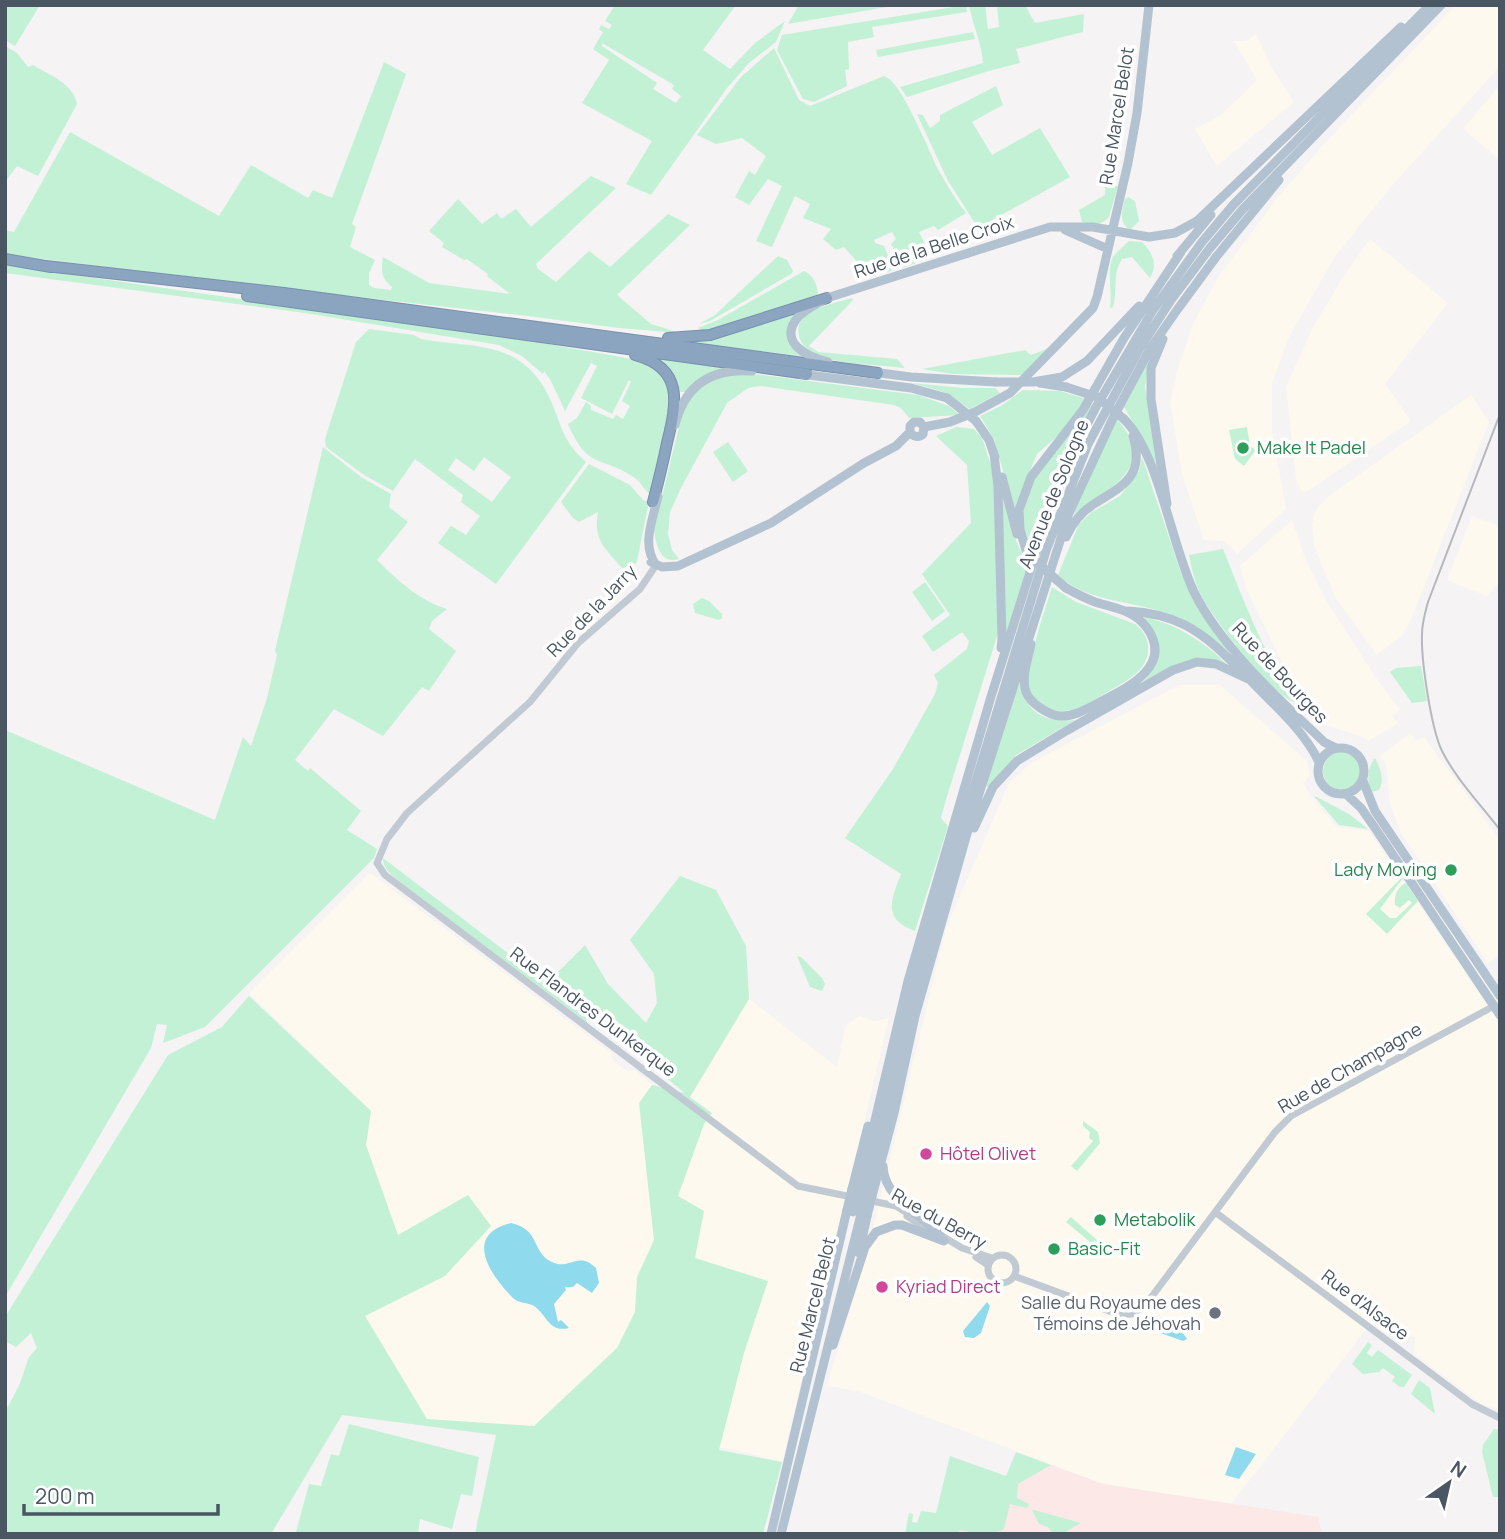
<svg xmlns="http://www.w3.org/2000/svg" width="1505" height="1539" font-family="Manrope,sans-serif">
<rect width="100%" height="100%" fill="#f5f3f3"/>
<path fill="#fdf9ef" d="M1456,5H1500V66L1390,188L1334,258L1289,337L1272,384V431L1286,509L1237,554L1225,541L1204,540L1182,474L1170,402L1178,368L1193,324L1219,276L1278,197L1324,144Z
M1256,34L1273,70L1294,102L1217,166L1195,129L1221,115L1257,80L1234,41H1246Z
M1500,85V160L1463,129Z
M1370,239L1448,303L1385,384L1411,421L1306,492L1301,491L1296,479L1286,387L1313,327L1345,274Z
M1471,395L1489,422L1414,612L1403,635L1377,655L1336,599L1314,546L1312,524L1315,512L1321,503L1333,493Z
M1472,516L1500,526V582L1486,596L1447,580Z
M1292,520L1305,558L1326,600L1374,675L1400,710L1392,716L1398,723L1369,741L1363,737L1325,725L1291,681L1247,590L1240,566Z
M1179,685H1220L1307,761L1310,775L1303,783L1310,795L1337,827L1369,831L1500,1024V1411L1482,1404L1414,1354L1415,1337L1385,1333L1371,1323L1231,1504L1103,1484L858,1391L827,1386L864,1265L946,928L1009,783L1031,763Z
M1410,733L1416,741L1424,737L1500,840V955L1488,963L1401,833L1390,805L1386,765L1380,756Z
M370,873L611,1053L612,1059L624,1069L628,1071L634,1070L704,1123L689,1097L749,999L837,1067L846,1025L859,1016L874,1021L889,1018L782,1462L732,1449L517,1430L300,1403L371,1111L249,993Z"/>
<path fill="#fce8e6" d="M1051,1465L1103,1484L1318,1517L1322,1534H929Z"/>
<path fill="#c3f1d5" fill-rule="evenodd" d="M5,5H40L15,46L5,40Z
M615,5H736L703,50L730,69L755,43L785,21L776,42L749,63L727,88L651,195L626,184L652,141L582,103L609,60L593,49L603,32L599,29L601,25L609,29L612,25L605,21ZM602,43L674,85L672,89L681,96L676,103L653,89L657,83L602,46Z
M799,5H898L788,24Z
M966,5L967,12L872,27L874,37L848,42L849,69L845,70L847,86L814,102L803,99L777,50L782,35Z
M969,5H985L988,29L999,27L997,5H1025L1035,23L1084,14L1083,32L1016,49L1020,63L989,71L907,97L900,87L983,63C982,45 973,25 969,5Z
M973,32L975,39L878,57L876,50Z
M5,46L17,53L28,67L33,65C49,75 74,84 77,104L38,176L17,166L5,182Z
M774,48L799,100L810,106L884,76C902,81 929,152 939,171C947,185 956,200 966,213L938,230L934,226L919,232L931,257L903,268L891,244L896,239L892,232L874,240L875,243L884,246L892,265L891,271L875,276L869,275L844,247L836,250L823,239L831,229L803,218L810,204L795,196L772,247L756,241L782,186L768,179L749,205L735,197L749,171L755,175L766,156L742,138L716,144L697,135L741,77Z
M384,62L406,74L352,224L356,227L350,247L375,260L369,273V285L374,288L391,290L392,287C381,278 381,271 383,257L429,283L510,294L487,276L488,274L467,259L464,260L442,247L444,243L429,231L458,199L482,224L497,213L501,219L516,209L531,227L591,176L616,188L536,264L538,269L556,282L589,251L610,267L668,214L690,225L617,295L651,324L680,333L619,328L528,316L223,282L5,254V230L14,232L70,132L219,216L251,165L308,198L313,190L332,198Z
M996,86L1003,105L972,122L992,155L1040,128L1070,177L978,228L947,179L917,114L923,115L930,128L940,121V115Z
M1105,186H1118L1109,217C1101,226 1092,224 1082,222L1079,210L1105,195Z
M1128,197L1135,201L1139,221L1130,230C1118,222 1122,212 1125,199Z
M1129,241L1142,242C1153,254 1158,264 1150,278L1132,257L1122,259C1112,274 1118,289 1113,307L1110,308C1113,294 1106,269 1113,257C1117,251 1124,246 1129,241Z
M778,256L787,260L793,271L791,274L710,321L699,324L715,315Z
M5,265L519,339L638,360L649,365L667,381L671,407L654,490L650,494C644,490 641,482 635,478C600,454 589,472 568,424L577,418L586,402L591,406V410L613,419L616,415L623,419L630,406L622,401L631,382L629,380L612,414L581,398L597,366L591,363L565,411L551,381L544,371L543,374L522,356L499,345L305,313L5,273Z
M804,271C814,276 816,283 818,293L815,298L713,330L702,331L698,328L718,320Z
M852,298L853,300L809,346L818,352L897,359L905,368C879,365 850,365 825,358C814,355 804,350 800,339C789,310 833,304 852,298Z
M804,308L794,318L793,348L802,356L681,342Z
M369,329L414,335L421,339C478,349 523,339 551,401C562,427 563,442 586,462L496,584L438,543L451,526L466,535L480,516L461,502L463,495L415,459L393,491L364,475L326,447L325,439L356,342ZM484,457L511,477L492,502L448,470L456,458L474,471Z
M1049,348L1023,375L953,374L922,369L1025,350L1031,355Z
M654,355L727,367L702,378L686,392H679L653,358Z
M1151,356L1145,386L1165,497L1142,437L1124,407Z
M738,372L918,395L949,406L960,415L909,418L901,408L894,405L760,386L748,388L727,403L681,488L670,512L668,534L672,550L679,559C660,565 656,544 654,530L683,410C699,384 709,381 738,372Z
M911,383L963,388H995L1000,393L970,409L941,391Z
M1023,390L1060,391L1086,399L1069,426L1037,454L1020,495L1017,519L994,439L980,416L1001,406Z
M1090,404L1093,405C1068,453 1050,497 1032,549C1029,540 1024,531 1023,522C1017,487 1070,431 1090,404Z
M1116,418C1161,467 1108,489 1073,515Z
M956,427L974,429L982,438L991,465L996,506L998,633L945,803L941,818L948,826L915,931C882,919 891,900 901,874L845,838L893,769L935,694L938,683L934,675L967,649L969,641L962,632L933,652L922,636L950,615L922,574L971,523L967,465L936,436Z
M1247,427L1250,446L1256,450L1244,466L1235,459L1229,430Z
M728,442L748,471L733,482L713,452Z
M323,447L361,477L391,494L389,507L408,522L377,560C396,579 420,601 447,609L432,621L429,629L456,651L429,691L422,687L383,736L334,709L295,760L308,771L310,768L361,811L347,830L377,849L374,858L205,1027L163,1043L167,1025L157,1024L151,1048L5,1297V730L215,820L243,737L251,746L267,698L277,655L275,651Z
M1142,457L1181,573L1205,620L1234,656C1214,640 1194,623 1170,614C1134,601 1086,602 1058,575L1079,524L1092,512L1120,496L1139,471Z
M589,464L630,485L643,500L649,502L637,561C634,566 629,570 623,569C605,548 593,541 598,512L579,522L573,518L561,502Z
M1002,486C1008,512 1012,541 1028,563L1007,633H1004Z
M1223,549C1242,596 1268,668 1301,705C1276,702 1215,621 1202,597C1195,584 1192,570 1189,555Z
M925,582L945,611L932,621L912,592Z
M1052,587L1076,602L1135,624C1142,629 1147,636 1148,646C1150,672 1123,682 1104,694C1092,701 1080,710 1065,711C1054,713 1033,703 1029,692C1023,672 1045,610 1052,587Z
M702,598L709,601L722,614V618L719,620L695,613L693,604Z
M1144,617C1179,625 1206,643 1231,668L1213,660L1136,688C1142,682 1152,675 1154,666C1156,656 1149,626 1144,617Z
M1421,666L1427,701L1412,703L1390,672L1396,668Z
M1020,671C1020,707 1039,724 1075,720L1016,755L988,788L985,784Z
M1323 771a19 19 0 1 1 38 0a19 19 0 1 1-38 0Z
M1375,758C1380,768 1385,779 1379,790L1371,792C1367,781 1367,768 1375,758Z
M1313,795L1349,814L1368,829L1339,825Z
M383,858L547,983L585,945L608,984L646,1023L657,1003L654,974L630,940L680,876L716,890L746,946L749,999L690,1097L712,1113L704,1124L678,1196L704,1211L695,1258L768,1281L744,1353L719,1450L782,1462L763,1534H475L496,1435L342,1415L271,1534H5V1412L19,1386L29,1357L37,1348L31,1333L16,1347L5,1341V1317L168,1055L222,1027L249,996L371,1111L366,1145L398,1235L468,1195L491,1226L445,1276L365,1316L427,1419L534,1426L617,1348L635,1312L637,1277L654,1240L639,1103L652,1085L685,1093L585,1013L587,1023L405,886C396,878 383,871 383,858Z
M1402,877L1403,878L1380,909L1390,918H1396L1412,903L1409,900L1400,908L1395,905C1394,896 1397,887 1406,883L1418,901L1387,934L1366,914Z
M797,956L801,957L822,978L825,984L822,991L810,987Z
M1083,1121L1098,1132L1100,1143L1077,1171L1071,1166L1093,1141L1089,1138L1090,1132L1083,1126Z
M1071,1217L1105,1247L1102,1252L1066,1222Z
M1368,1342L1372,1345L1367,1353L1372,1357L1378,1350L1412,1375L1404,1387H1400L1392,1381L1395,1377L1383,1368L1379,1372L1363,1374L1352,1364Z
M1419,1380L1430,1388L1435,1414L1411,1394Z
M349,1424L479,1457L472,1496L461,1494L452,1529L420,1519L418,1534L296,1532L309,1484L321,1486L331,1454L339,1456Z
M1494,1429L1500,1430V1497H1493L1482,1452L1483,1445Z
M1016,1452L1051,1465L1018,1484L1017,1498L1029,1504L1027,1508L1010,1504L1004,1529C990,1537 975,1533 960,1530L958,1534H905L909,1513L913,1514L912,1522L917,1523L921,1511L936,1513L950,1456L1006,1476Z
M1032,1510H1034L1081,1523L1062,1534H1053L1048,1527L1039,1524Z"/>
<path fill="#90daee" d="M511,1223C542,1230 530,1253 554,1263C571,1269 578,1251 596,1268L599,1283L592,1293L577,1283L573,1287H565L566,1290L554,1304L558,1322L561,1320L569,1328C549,1333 547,1315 534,1306C527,1302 520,1304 513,1298C491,1276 462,1235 511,1223Z
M987,1302L990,1306L981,1333L974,1338L965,1337L963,1331Z
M1155,1316C1166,1318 1182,1330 1187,1339L1183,1341L1152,1330L1149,1322Z
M1236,1447L1256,1454L1239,1479L1225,1475Z"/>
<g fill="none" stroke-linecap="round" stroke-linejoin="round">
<g stroke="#7690ad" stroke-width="12">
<path id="highway" d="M5,259L51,267
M46,266L284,293L878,373
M247,296L807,374
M668,338L710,335L827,298
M635,355C684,368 677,403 667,443C663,463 658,483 653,502"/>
</g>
<path stroke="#c1cad2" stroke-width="7" d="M656,565L640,589L578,643L530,702L407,813L387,839L377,863L385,875L798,1186L852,1197
M867,1200L896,1206L912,1216
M1215,1212L1472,1404L1500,1418
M907,1216L935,1235
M942,1236L962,1248L992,1258
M988 1269a14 14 0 1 1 28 0a14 14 0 1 1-28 0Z
M976,1257L988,1265
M1014,1276L1120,1315L1132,1314L1144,1307L1275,1132L1291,1116L1494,1006"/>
<path stroke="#b3c2d1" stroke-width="9" d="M1065,230L1108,249
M1177,256L1211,215
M1163,339L1151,368V399L1167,504
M828,362C807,357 777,342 798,317C806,309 817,304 827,298L1050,227H1093L1149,237L1175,233L1197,221L1401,27
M872,372L911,377L996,382
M801,374L911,388L947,398
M1033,382L1062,377L1087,361L1139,306
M1040,383L1066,387
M1124,419C1159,454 1171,544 1194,592C1221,647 1280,700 1324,742L1336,748
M976,421L989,440L995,457
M675,425C685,384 712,368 752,371
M924,427L950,422L975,412L1010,393L1093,308L1097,297L1128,163L1137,113L1149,5
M910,432C913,437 919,438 923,434L924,427
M994,454L998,487L1002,639L1001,648
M1002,477L1017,534
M1066,537C1072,524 1081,512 1094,504C1124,485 1145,476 1133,436
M1027,554L1020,529L1019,510L1031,477L1083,410L1124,338L1181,252
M651,562L662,567L678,566L771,523L864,463L896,446L910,432V426L914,422H920L924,427
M656,565C641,544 653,520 658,496
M1128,611C1147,612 1167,616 1185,625C1212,639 1233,663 1254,684C1278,709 1304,731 1319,762
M1031,644C1028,660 1021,676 1026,692C1030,703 1048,715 1060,716C1074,717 1088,708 1100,702C1127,688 1174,666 1147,628C1134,610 1114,608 1095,602C1085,598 1075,593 1066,588
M1318 771a23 23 0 1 1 46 0a23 23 0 1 1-46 0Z
M1363,781L1375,811L1500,996
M1346,794L1361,808L1375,828L1500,1015
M974,828L993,787L1017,761L1066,731L1173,670L1197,662L1216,664L1248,679
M883,1166C884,1198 919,1214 940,1234
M852,1189L868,1126
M858,1192L908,981L990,700L1050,508L1079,440L1096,407L1153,310L1202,242L1234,204L1430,5
M865,1195L917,982L960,833L1047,548L1088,444L1140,348L1171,300L1210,248L1243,209L1441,5
M872,1196L894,1113L915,1016L972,816L1069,513L1113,418L1150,349L1177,310L1216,257L1279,180
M859,1253L867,1216
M833,1345L865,1247L876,1232L895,1225H902L944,1241
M771,1534L847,1210
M781,1534L861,1214"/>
<use href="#highway" stroke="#8ba5c1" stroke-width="10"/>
<path stroke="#b5b8bd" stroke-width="2" d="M1500,414L1428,602C1425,613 1422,623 1422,634C1421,660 1431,728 1442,751C1456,779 1481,805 1500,830"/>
<path stroke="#b3c2d1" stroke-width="9" d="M996,382H1030
M1066,387L1097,397L1124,419
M947,398L976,421
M1027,554L1066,588
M847,1210L852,1189
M853,1212L858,1192
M861,1214L865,1195
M867,1216L872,1196"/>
</g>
<g fill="#2e9e5b" stroke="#fff" stroke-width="2.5">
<circle cx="1243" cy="448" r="7"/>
<circle cx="1451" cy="870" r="7"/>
<circle cx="1100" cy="1220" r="7"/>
<circle cx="1054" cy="1249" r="7"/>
</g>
<g fill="#d1479c" stroke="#fff" stroke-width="2.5">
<circle cx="926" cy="1154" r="7"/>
<circle cx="882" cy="1287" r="7"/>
</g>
<circle fill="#6b7280" stroke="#fff" stroke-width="2.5" cx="1215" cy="1313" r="7"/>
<g text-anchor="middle" stroke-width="7" stroke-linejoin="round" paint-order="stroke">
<g font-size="18" fill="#4a5661" stroke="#fff">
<text transform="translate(1117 116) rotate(-81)" y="6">Rue Marcel Belot</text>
<text transform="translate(934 247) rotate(-18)" y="6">Rue de la Belle Croix</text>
<text transform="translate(1054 494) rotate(-68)" y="6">Avenue de Sologne</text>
<text transform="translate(592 611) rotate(-46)" y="6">Rue de la Jarry</text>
<text transform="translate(1280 673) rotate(47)" y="6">Rue de Bourges</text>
<text transform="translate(593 1012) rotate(37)" y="6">Rue Flandres Dunkerque</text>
<text transform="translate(1350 1068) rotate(-30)" y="6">Rue de Champagne</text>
<text transform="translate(939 1219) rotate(29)" y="6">Rue du Berry</text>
<text transform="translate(813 1305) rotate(-76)" y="6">Rue Marcel Belot</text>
<text transform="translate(1365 1305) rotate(37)" y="6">Rue d'Alsace</text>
</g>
<g font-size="18" fill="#27864d" stroke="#fff" text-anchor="start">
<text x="1257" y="454">Make It Padel</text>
<text x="1437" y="876" text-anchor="end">Lady Moving</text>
<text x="1114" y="1226">Metabolik</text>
<text x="1068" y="1255">Basic-Fit</text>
</g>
<g font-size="18" fill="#b23c85" stroke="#fff" text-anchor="start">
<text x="940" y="1160">Hôtel Olivet</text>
<text x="896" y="1293">Kyriad Direct</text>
</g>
<g font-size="18" fill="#5b616d" stroke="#fff" text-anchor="end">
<text x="1201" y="1309">Salle du Royaume des<tspan x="1201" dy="21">Témoins de Jéhovah</tspan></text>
</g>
</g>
<rect width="1505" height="1539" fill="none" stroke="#4a5661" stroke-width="14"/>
<g transform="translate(1449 1483) rotate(34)" stroke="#ffffff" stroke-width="5" paint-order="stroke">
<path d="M0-5L12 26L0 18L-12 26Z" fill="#4a5661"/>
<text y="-10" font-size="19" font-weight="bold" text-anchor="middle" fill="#4a5661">N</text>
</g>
<path d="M24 1504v10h194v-10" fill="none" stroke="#4a5661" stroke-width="3.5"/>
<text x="35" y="1504" font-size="21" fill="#4a5661" stroke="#ffffff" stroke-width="5" paint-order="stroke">200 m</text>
</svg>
